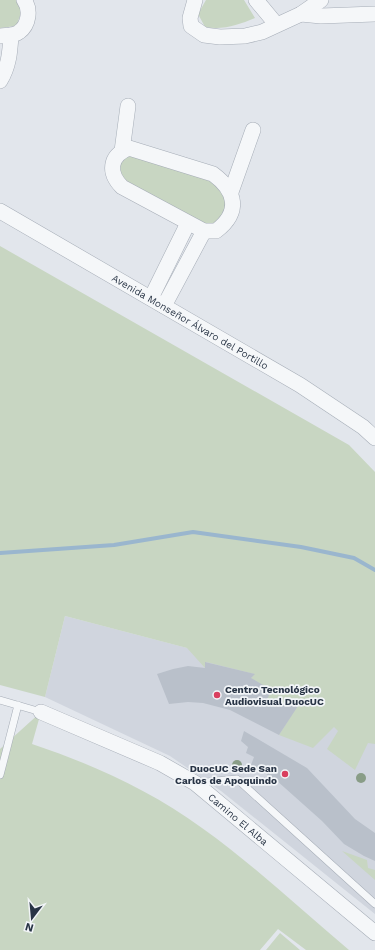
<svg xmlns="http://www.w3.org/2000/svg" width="375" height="950" font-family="'Work Sans',sans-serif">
<rect width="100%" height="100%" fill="#e2e6ec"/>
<path fill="#d0d5de" d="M65,616L375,697V914L221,791L170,756L45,697Z"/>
<path fill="#c8d6c2" d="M0,0H16L22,11L16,26L0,28Z
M206,0H244L255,18C238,25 224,30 205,27L198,14Z
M135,153L217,184L227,198L226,211L219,222L205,224L126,182L117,170L123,154Z
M0,246L349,445L375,472V744L368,743L355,770L327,749L338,731L334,727L313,748L279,735L297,706L266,701L251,678L254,674L206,662L205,668L187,648L65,616L45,697L0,685Z
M41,712L32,744C92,764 150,790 202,828C254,865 300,909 349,950H306L278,929L260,950H0V749Z
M342,851L367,860L368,868L375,870V880Z
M280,933L300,950H266Z"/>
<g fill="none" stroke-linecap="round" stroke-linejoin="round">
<path stroke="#9ab6ce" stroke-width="4" d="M0,553L114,545L193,532L301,547L354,558L375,570"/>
</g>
<path fill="#b9c0ca" d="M205,662L255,674L251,678L272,690L266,701L298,706L279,735L230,710L203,703L188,702L169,704L157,674L173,669L188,666L205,668Z
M244,731L307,768L355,819L375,833V861L364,856L344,844L322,821L276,780L251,765L254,757L246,753L248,747L241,741Z"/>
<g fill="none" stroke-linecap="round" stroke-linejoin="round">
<g stroke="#a6adb7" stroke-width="8">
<path id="lane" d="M0,700L41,712
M0,775L18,705
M197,783L237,779L375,904"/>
</g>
<g stroke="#a6adb7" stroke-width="16">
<g id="street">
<path d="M195,0L190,18L191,26L204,35L220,37L245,36L262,32L301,14L321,0"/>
<path d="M256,0L276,24"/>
<path d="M301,14L321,16L375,14"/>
<path d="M0,36C6,35 14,36 19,32C29,25 31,9 24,0"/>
<path d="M0,81C9,66 10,52 11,35"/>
<path d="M129,148L213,174C236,191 241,212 216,231H204L122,187C108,173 109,156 129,148Z"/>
<path d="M122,151L128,106"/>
<path d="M231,192L253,130"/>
<path id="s1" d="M0,211L300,385L363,427L375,438"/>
<path d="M151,298L188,223"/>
<path d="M164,306L204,231"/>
<path id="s2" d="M41,712L160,763L195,783L375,933"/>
</g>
</g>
<use href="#lane" stroke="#f5f7f9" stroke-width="7"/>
<use href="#street" stroke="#f5f7f9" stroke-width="15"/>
</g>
<g fill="#899d87">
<circle cx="237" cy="765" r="5"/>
<circle cx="361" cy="778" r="5"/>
</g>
<g fill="#d93e5e" stroke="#f2f5f8" stroke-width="1.5">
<circle cx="217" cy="695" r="4"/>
<circle cx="285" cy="774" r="4"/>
</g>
<g text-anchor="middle" stroke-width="3.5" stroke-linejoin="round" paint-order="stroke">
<g font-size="10" fill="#283445" stroke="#f2f5f8">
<text dy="4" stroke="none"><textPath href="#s1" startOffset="220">Avenida Monseñor Álvaro del Portillo</textPath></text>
<text dy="4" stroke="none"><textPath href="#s2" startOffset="226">Camino El Alba</textPath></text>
</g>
<g font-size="10" font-weight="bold" fill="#283445" stroke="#f2f5f8" text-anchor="start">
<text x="225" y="693">Centro Tecnológico<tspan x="225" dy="12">Audiovisual DuocUC</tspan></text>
<text x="277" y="772" text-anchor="end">DuocUC Sede San<tspan x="277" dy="12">Carlos de Apoquindo</tspan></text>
</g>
</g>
<g transform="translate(32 918) rotate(196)" stroke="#f2f5f8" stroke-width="3" paint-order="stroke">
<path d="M0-3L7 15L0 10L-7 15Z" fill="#283445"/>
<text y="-6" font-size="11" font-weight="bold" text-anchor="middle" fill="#283445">N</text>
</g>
</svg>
